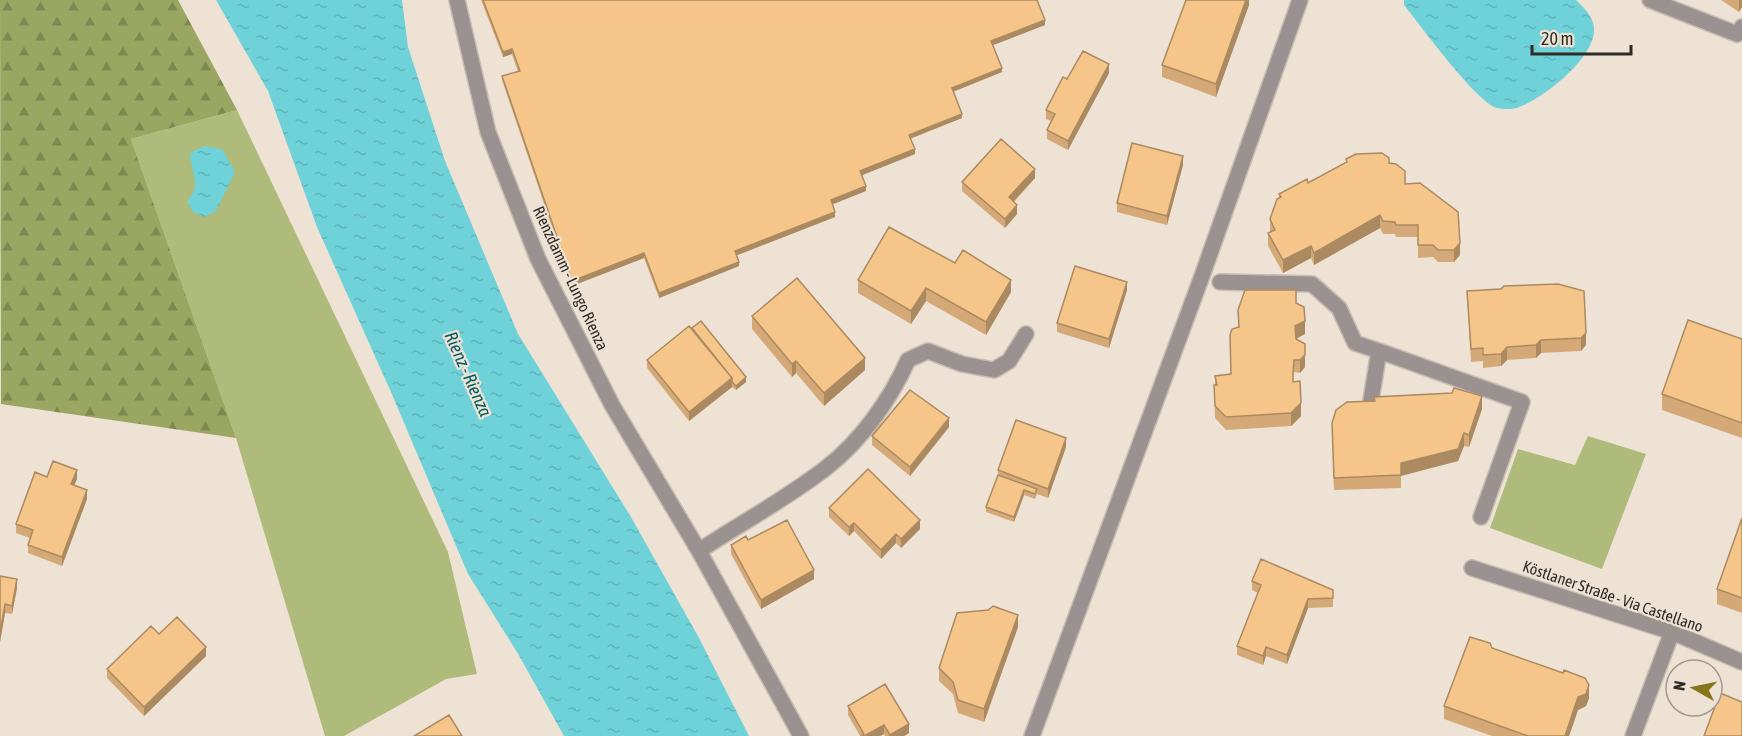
<svg xmlns="http://www.w3.org/2000/svg" width="1742" height="736" font-family="'Asap Condensed',sans-serif">
<defs>
<pattern id="forest-firs" width="22" height="20" patternUnits="userSpaceOnUse" patternTransform="scale(1.5)"><rect width="22" height="20" fill="#9aa762"/><path d="M5 1l3.5 6h-7zM16 11l3.5 6h-7z" fill="#7e8851"/></pattern>
<pattern id="water-ripples" width="26" height="14" patternUnits="userSpaceOnUse" patternTransform="scale(1.5)"><rect width="26" height="14" fill="#6fd2d9"/><path d="M2 4q2-2 4 0t4 0M15 11q2-2 4 0t4 0" fill="none" stroke="#60b4ba"/></pattern>
</defs>
<rect width="100%" height="100%" fill="#eee2d5"/>
<path fill="#afbb7a" d="M237,110L448,552L477,674L446,679L344,736H325L236,438L131,139Z
M1588,436L1646,454L1602,569L1490,528L1518,449L1575,465Z"/>
<path fill="url(#forest-firs)" d="M0,0H178L237,110L131,139L236,438L1,404Z"/>
<path fill="url(#water-ripples)" d="M216,0H402L408,47L445,161L518,334L631,517L699,638L749,736H564L517,652L468,574L391,392L317,227L268,91Z
M1404,0H1576C1584,8 1595,18 1594,31C1593,59 1544,98 1519,107C1514,110 1502,109 1497,108C1477,103 1420,25 1404,5Z
M204,146L222,149L235,172L216,211L204,217L193,212L187,201C203,185 190,172 190,153Z"/>
<g fill="none" stroke-linecap="round" stroke-linejoin="round">
<g stroke="#c8bdb2" stroke-width="18">
<path id="minor" d="M457,0L488,132L538,259L612,405L699,551L801,736
M1650,0L1737,34L1742,27
M1220,282L1312,284L1339,308L1355,343L1379,351L1371,400
M1379,351L1522,402L1481,517
M699,551C741,523 786,499 826,468C861,441 890,400 908,360L928,351L962,364L994,370L1009,361L1026,334
M1472,568L1672,632L1742,662
M1032,736L1202,276L1300,0
M1633,736L1672,632"/>
</g>
<use href="#minor" stroke="#9a9291" stroke-width="15"/>
</g>
<path fill="#d4a977" d="M481,0H1037L1045,25L993,45L1002,72L953,92L962,118L910,139L915,154L862,175L866,191L832,204L835,217L737,255L739,266L659,298L644,258L572,286L502,80V76L518,72L512,54L503,57Z
M1249,0V5L1216,97L1162,77V65Z
M1721,0H1742L1739,12Z
M1109,73L1068,150L1047,139V130L1051,121L1046,119V110L1067,79Z
M1346,159L1389,163L1460,255L1454,262H1438L1433,257L1418,258V237H1396L1395,234H1383L1380,228L1314,265L1311,258L1283,273L1268,246V233L1270,232V219L1279,198V194L1308,183L1346,162Z
M1183,165L1167,225L1117,212V203Z
M1035,178L1014,202L1017,214L1005,228L962,191V182Z
M955,263L1011,292L986,335L926,301L911,324L858,293V280Z
M1558,284L1586,345L1581,351L1541,353L1536,358L1507,360L1501,366L1483,368V361L1471,362L1467,291Z
M1127,290L1109,348L1057,332V323Z
M1296,303L1305,334L1296,339L1305,367L1300,373L1294,372L1293,382L1301,416L1291,426L1226,430L1215,418L1214,385H1215V376L1231,374L1238,327V310Z
M752,316L865,370L824,406L796,373L792,377L752,329Z
M1742,339V438L1662,410V394Z
M647,360L746,382L736,390L732,387L689,421L647,368Z
M1482,409L1469,447L1464,446L1458,461L1401,475V488L1334,490L1332,436Z
M949,427L910,476L872,445V436Z
M1066,447L1048,498L1037,494L1035,499L1024,495L1014,522L986,512V507L998,475V470Z
M47,477L77,479L74,485L87,499L62,566L28,553V545L30,538L16,533V524Z
M829,508L920,529L901,548L896,543L881,559L854,531L849,536L829,517Z
M1742,518V613L1717,604V589Z
M731,545L814,579L761,609L731,554Z
M0,576L17,588L12,614L5,613L0,642Z
M1252,581L1333,590V607L1308,608L1287,664L1266,656L1263,665L1237,655V646L1258,593L1252,590Z
M1018,627L984,722L958,713L953,694L939,681V668Z
M159,634L206,656L144,716L107,678V669Z
M1492,648L1589,698L1586,706L1578,710L1569,736H1492L1444,719V706Z
M848,706L909,733L904,736H885L884,734L880,736H860L848,715Z"/>
<path fill="#ac8a61" d="M1246,0H1249V5L1216,97V84Z
M1739,0H1742V7L1739,12Z
M1045,20V25L991,46V41Z
M512,49V54L503,57V52Z
M1109,64V73L1068,150V141Z
M1002,68V72L952,92V88Z
M962,114V118L909,139V135Z
M915,149V154L860,176V171Z
M1183,156V165L1167,225V216Z
M1035,169V178L1009,206V197Z
M866,186V191L831,205V200Z
M1017,205V214L1005,228V219Z
M835,212V217L735,256V251Z
M1380,215V228L1314,265V253Z
M1460,243V255L1454,262V250Z
M1311,246V258L1283,273V260Z
M644,253V258L572,286V281Z
M739,262V266L659,298V293Z
M1011,280V292L986,335V322Z
M1127,282V290L1109,348V339Z
M926,288V301L911,324V311Z
M1305,321V334L1295,339V326Z
M1586,333V345L1581,351V338Z
M1541,340V353L1536,358V345Z
M1507,347V360L1501,366V354Z
M1305,355V367L1300,373V360Z
M865,358V370L824,406V393Z
M796,361V373L792,377V364Z
M746,377V382L736,390V386Z
M732,378V387L689,421V412Z
M1482,396V409L1469,447V435Z
M1301,403V416L1291,426V413Z
M949,418V427L910,476V467Z
M1464,433V446L1458,461L1401,476V463Z
M1066,438V447L1048,498V489Z
M77,470V479L71,493V484Z
M87,490V499L62,566V557Z
M1024,490V495L1014,522V517Z
M920,520V529L901,548V539Z
M854,523V531L849,536V527Z
M896,534V543L881,559V550Z
M814,570V579L761,609V600Z
M17,579V588L12,614V606Z
M1308,599V608L1287,664V655Z
M5,604V613L0,642V633Z
M1018,615V627L984,722V709Z
M206,647V656L144,716V707Z
M1266,647V656L1263,665V656Z
M1589,685V698L1586,706L1578,710L1569,736H1565L1578,697Z
M909,724V733L904,736H890V735Z
M884,725V734L880,736H866V735Z"/>
<path fill="#f6c58a" stroke="#ac8a61" stroke-width="1.5" d="M483,0H1037L1045,20L991,41L1002,68L952,88L962,114L909,135L915,149L860,171L866,186L831,200L835,212L735,251L739,262L659,293L644,253L572,281L502,76L520,71L512,49L503,52Z
M1186,0H1246L1216,84L1162,65Z
M1083,51L1109,64L1068,141L1047,130L1055,114L1046,110L1063,77L1067,79Z
M1001,139L1035,169L1009,197L1017,205L1005,219L962,182Z
M1132,143L1183,156L1167,216L1117,203Z
M1382,153L1389,158V163L1396,164L1405,171V184L1420,183L1458,212L1460,243L1454,250H1438L1433,245H1418V225H1396L1395,222L1383,221L1380,215L1314,253L1311,246L1283,260L1268,233L1275,230L1270,219L1277,199L1281,197L1279,194L1307,179L1308,183L1347,162L1346,159L1356,154Z
M889,227L955,263L963,250L1011,280L986,322L926,288L911,311L858,280Z
M1075,266L1127,282L1109,339L1057,323Z
M797,278L865,358L824,393L796,361L792,364L752,316Z
M1558,284L1584,291L1586,333L1581,338L1541,340L1536,345L1507,347L1501,354L1483,355V348L1471,349L1467,291L1501,289L1504,286Z
M1245,290H1296V303L1304,307L1305,321L1295,326L1296,339L1305,344V355L1300,360H1294L1293,374V382L1300,381L1301,403L1291,413L1226,417L1215,406L1214,385H1217L1215,376L1231,374L1230,335L1232,329L1239,327L1238,310Z
M1688,320L1742,339V423L1662,394Z
M701,321L746,377L736,386L732,382V378L692,328Z
M689,326L732,378L689,412L647,360Z
M1454,388L1482,396L1469,435L1464,433L1458,449L1401,463V475L1334,478L1332,423L1336,410L1347,402L1375,401L1374,397L1452,393Z
M910,390L949,418L910,467L872,436Z
M1016,420L1066,438L1048,489L998,470Z
M53,461L77,470L71,484L87,490L62,557L28,545L33,530L16,524L35,472L47,477Z
M868,469L920,520L901,539L896,534L881,550L854,523L849,527L829,508Z
M998,475L1037,489L1035,494L1024,490L1014,517L986,507Z
M1742,518V598L1717,589Z
M787,520L814,570L761,600L731,545L746,536L748,540Z
M1261,559L1333,590V598L1308,599L1287,655L1266,647L1263,656L1237,646L1261,585L1252,581Z
M0,576L17,579L12,606L5,604L0,633Z
M993,606L1018,615L984,709L958,700L953,682L939,668L957,613L988,610Z
M177,617L206,647L144,707L107,669L151,626L159,634Z
M1470,637L1490,643L1492,648L1563,673L1564,670L1585,678L1589,685L1586,694L1578,697L1565,736H1528L1444,706Z
M885,684L909,724L890,735L884,725L866,735L867,736H862L864,734L848,706Z
M1720,693L1742,702V736H1704Z
M449,715L462,736H414Z"/>
<g text-anchor="middle" stroke-width="4.5" stroke-linejoin="round" paint-order="stroke">
<g font-size="16" fill="#2f2b26" stroke="#eee2d5">
<text transform="translate(571 278) rotate(65)" y="6">Rienzdamm - Lungo Rienza</text>
<text transform="translate(1613 596) rotate(19)" y="6">Köstlaner Straße - Via Castellano</text>
</g>
<g font-size="18" font-style="italic" fill="#025e64" stroke="#eee2d5">
<text transform="translate(468 374) rotate(66)" y="6">Rienz - Rienza</text>
</g>
</g>
<g transform="translate(1694 688) rotate(279)"><circle r="28" fill="#eee2d5" stroke="#a2998f" stroke-width="1.5"/>
<path d="M0-4.5L10 22L0 15L-10 22Z" fill="#867619"/>
<text y="-9" font-size="16" font-weight="bold" text-anchor="middle" fill="#2f2b26">N</text>
</g>
<path d="M1532 45v9h99v-9" fill="none" stroke="#2f2b26" stroke-width="3"/>
<text x="1541" y="45" font-size="18" fill="#2f2b26" stroke="#eee2d5" stroke-width="4.5" paint-order="stroke">20 m</text>
</svg>
